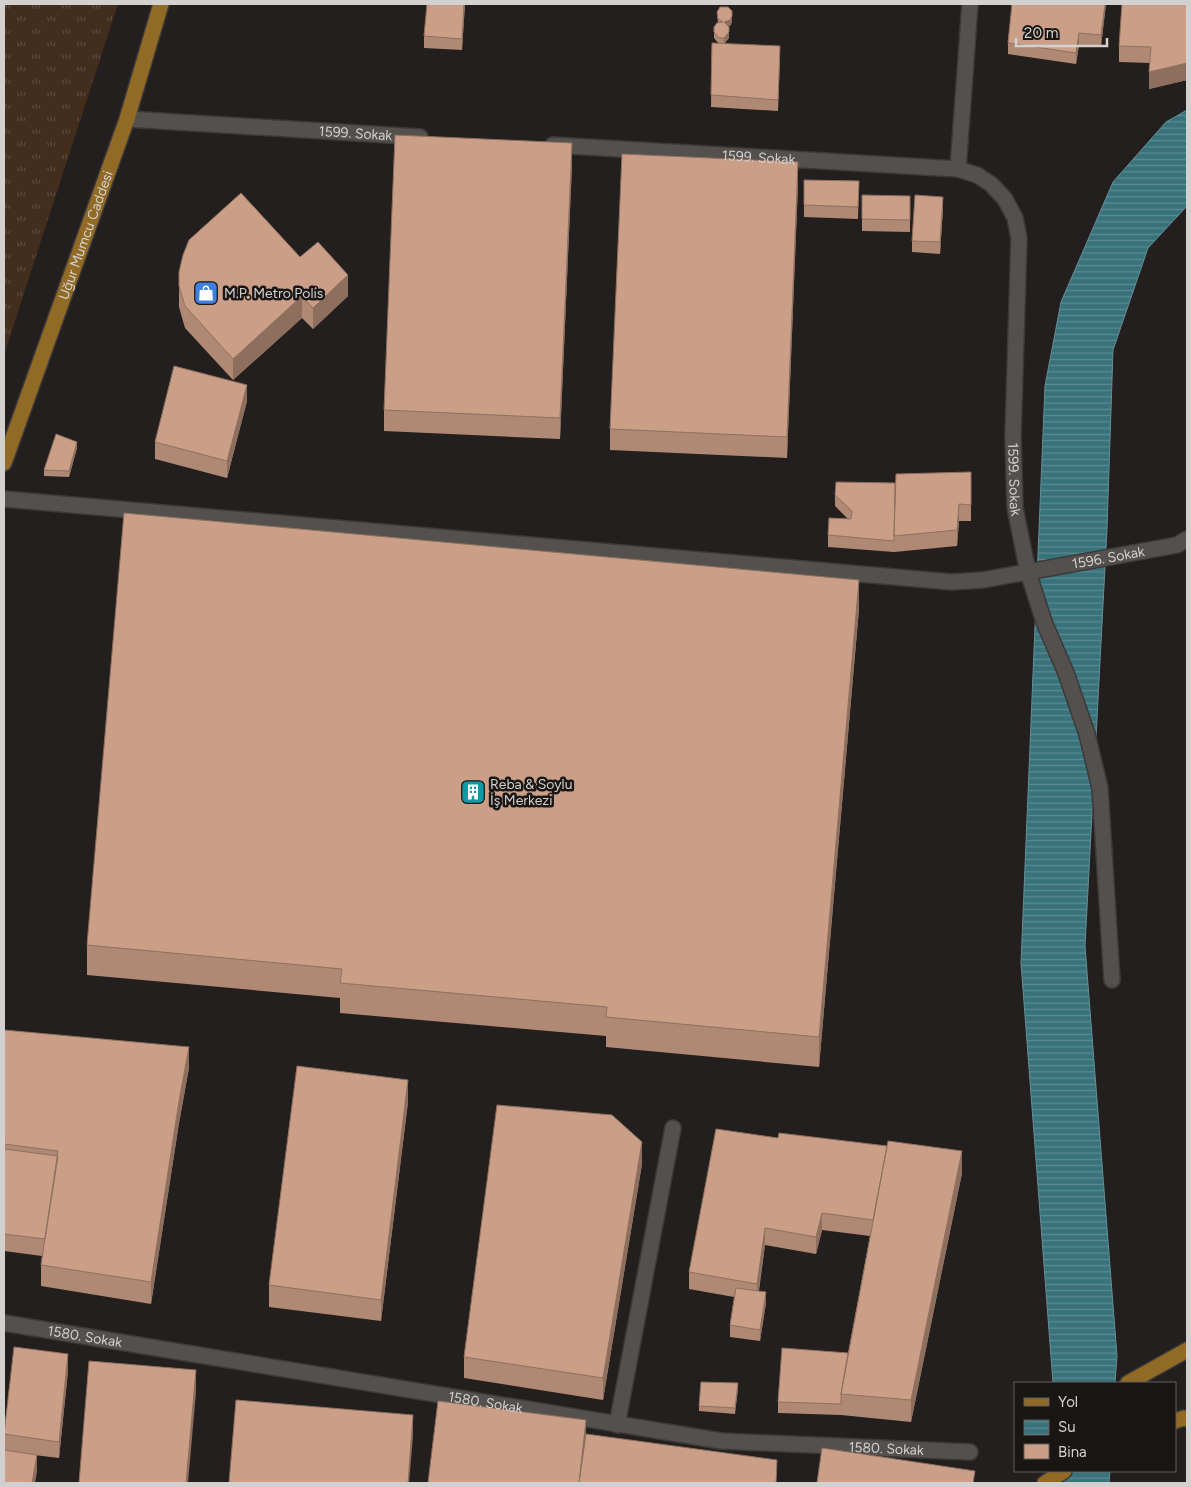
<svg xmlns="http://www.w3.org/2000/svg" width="1191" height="1487" font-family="Figtree,sans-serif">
<defs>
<pattern id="grass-tufts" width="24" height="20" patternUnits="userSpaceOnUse" patternTransform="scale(1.25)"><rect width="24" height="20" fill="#432d1d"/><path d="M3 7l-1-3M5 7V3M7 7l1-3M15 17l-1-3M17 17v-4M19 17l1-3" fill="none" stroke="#5d4a3d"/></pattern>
<pattern id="water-rules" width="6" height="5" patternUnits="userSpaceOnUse" patternTransform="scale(1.25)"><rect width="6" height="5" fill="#38727b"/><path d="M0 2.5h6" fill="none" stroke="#5d8b93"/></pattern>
</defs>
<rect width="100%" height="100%" fill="#221f1e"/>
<path fill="url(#grass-tufts)" d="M4,4H118L4,355Z"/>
<path fill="url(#water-rules)" stroke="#668e94" d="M1187,110V206L1148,248L1113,350L1107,529L1085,946L1117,1356L1115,1383H1053L1021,963L1045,386L1061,302L1113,182L1166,122Z
M1047,1471H1110L1109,1483H1046Z"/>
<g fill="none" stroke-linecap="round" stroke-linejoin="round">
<g stroke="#3c3938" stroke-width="18">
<g id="minor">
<path id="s1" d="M127,119L420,137"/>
<path id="s2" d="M553,145L958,169L977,175L991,184L1005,199L1015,218L1019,238L1013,436L1015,508L1028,572L1044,622L1066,673L1087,734L1100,788L1112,980"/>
<path d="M958,169L970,4"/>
<path id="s3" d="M4,499L952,582L983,580L1177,545L1187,539"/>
<path id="s4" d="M4,1323L721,1441L970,1452"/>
<path d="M617,1425L673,1128"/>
</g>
</g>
<g stroke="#3c3938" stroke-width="18">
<g id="major">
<path id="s5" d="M4,463L127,119L161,4"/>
<path d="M1128,1383L1187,1350"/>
<path d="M1175,1421L1184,1418L1187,1419"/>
<path d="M1045,1483L1064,1471"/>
</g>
</g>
<use href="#minor" stroke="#53504e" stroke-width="15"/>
<use href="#major" stroke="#916b25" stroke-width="15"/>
</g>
<path fill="#af8974" d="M465,4L462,50L424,48V36Z
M740,4H763V5Z
M1012,4H1106L1101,46L1079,45L1076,64L1008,54V43Z
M1187,4V80L1149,89L1150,63L1119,62V46Z
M717,12L732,22L730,26H728L729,38L724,44L780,58L778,111L711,107L712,43L719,44L714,38V32L718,23Z
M572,165L560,439L384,431V410Z
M804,180L859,181L858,219L804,217Z
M798,184L787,458L610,450V429Z
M910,196V232L862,231V219Z
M943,208L940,254L912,252V241Z
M300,257L348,296L313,329L302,318L233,380L185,328L179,307V272Z
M247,401L227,478L155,459V442Z
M77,448L69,477L44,476V470Z
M971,472V521H959L957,546L894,552L828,547V535L848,519L835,506V495L895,483Z
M859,609L819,1067L606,1047V1036L340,1013V998L87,975V945Z
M4,1030L189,1068L179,1123L151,1304L41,1286V1265L42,1256L4,1251Z
M408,1102L381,1321L269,1307V1285Z
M716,1129L962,1173L911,1422L841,1415L778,1413V1402L848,1353L870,1236L822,1230L816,1254L765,1245L759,1291L766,1303L760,1341L730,1337V1325L734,1297L689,1289V1272Z
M642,1164L603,1400L464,1378V1357Z
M68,1371L59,1458L34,1455L37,1472L4,1483V1434Z
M738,1389L735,1414L699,1411V1406Z"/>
<path fill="#8e6f5e" d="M464,4H465L462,50V39Z
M1105,4H1106L1101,46V35Z
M732,16V22L730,26L724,28V22Z
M729,32V38L724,44V38Z
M1079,33V45L1076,64V53Z
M1187,63V80L1149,89V72Z
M572,143V165L560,439V418Z
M798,162V184L787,458V437Z
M943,197V208L940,254V242Z
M348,275V296L313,329V308Z
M302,296V318L233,380V359Z
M247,385V401L227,478V461Z
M77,442V448L69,477V471Z
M959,504V521L957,546V530Z
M859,580V609L819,1067V1037Z
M189,1047V1068L179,1123L151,1304V1282L179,1101Z
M408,1080V1102L381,1321V1300Z
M642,1142V1164L603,1400V1378Z
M962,1151V1173L911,1422V1400Z
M822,1213V1230L816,1254V1237Z
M765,1228V1245L757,1301V1284Z
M766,1292V1303L760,1341V1330Z
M68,1354V1371L59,1458V1442Z
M196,1370V1392L188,1483H186Z
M413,1415V1436L409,1483H408Z
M586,1420V1442L581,1483H579Z
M37,1455V1472L35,1483H32Z"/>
<path fill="#cb9f87" stroke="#8e6f5e" d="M427,4H464L462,39L424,36Z
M1012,4H1105L1101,35L1079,33L1076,53L1008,43Z
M1122,4H1187V63L1149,72L1151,47L1119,46Z
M720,7H728L732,11V16L730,20L724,22L729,27V32L724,38H719L714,32V27L717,23L723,22L718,19L717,12Z
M712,43L780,46L778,100L711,95Z
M395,135L572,143L560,418L384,410Z
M622,154L798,162L787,437L610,429Z
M804,180L859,181L858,207L804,205Z
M241,193L300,257L318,242L348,275L313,308L302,296L233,359L185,306L179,286V272L183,255L189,240Z
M862,195L910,196V220L862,219Z
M915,195L943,197L940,242L912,241Z
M174,366L247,385L227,461L155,442Z
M56,434L77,442L69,471L44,470Z
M971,472V505L959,504L957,530L894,536L896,474Z
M836,482L895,483L894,541L828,535L829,518L851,519L852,511L835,495Z
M124,513L859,580L819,1037L606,1017L607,1007L340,983L342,969L87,945Z
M4,1030L189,1047L179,1101L151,1282L41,1265L58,1151L4,1144Z
M297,1066L408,1080L381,1300L269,1285Z
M497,1105L612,1115L642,1142L603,1378L464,1357Z
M716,1129L778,1138L779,1133L887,1146L873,1220L822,1213L816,1237L765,1228L757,1284L689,1272Z
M888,1141L962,1151L911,1400L841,1394Z
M4,1149L58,1156L45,1239L4,1234Z
M736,1288L766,1292L760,1330L730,1325Z
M14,1347L68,1354L59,1442L4,1434Z
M782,1348L848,1353L841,1394V1404L778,1402Z
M89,1361L196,1370L186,1483H79Z
M701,1382L738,1383L735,1408L699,1406Z
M236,1400L413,1415L408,1483H229Z
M438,1401L586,1420L579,1483H428Z
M586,1434L777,1460L776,1483H579Z
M822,1448L975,1471L973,1483H817Z
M4,1450L37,1455L32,1483H4Z"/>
<defs>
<g id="shop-square" transform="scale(1.25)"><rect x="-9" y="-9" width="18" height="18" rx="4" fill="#3f7fe0" stroke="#191614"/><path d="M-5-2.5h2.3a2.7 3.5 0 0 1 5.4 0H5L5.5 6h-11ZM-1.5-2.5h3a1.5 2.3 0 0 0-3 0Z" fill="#fff"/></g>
<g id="building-square" transform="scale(1.25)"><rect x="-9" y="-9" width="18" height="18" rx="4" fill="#0f9aa8" stroke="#191614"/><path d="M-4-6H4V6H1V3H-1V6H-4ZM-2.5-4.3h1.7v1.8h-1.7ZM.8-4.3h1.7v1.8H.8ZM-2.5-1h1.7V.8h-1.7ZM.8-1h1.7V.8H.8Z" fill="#fff"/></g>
</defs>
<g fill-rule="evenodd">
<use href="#shop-square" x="206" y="293"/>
<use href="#building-square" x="473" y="792"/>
</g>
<g text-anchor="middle" stroke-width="5" stroke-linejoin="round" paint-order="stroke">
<g font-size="14" fill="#d3d1d0" stroke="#191614">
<text dy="5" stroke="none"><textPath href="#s1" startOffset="229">1599. Sokak</textPath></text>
<text dy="5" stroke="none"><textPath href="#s2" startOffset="206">1599. Sokak</textPath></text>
<text dy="5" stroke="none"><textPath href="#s5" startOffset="242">Uğur Mumcu Caddesi</textPath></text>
<text dy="5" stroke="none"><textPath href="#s2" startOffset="746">1599. Sokak</textPath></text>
<text dy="5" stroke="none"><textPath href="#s3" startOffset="1110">1596. Sokak</textPath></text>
<text dy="5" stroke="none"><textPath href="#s4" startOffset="82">1580. Sokak</textPath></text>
<text dy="5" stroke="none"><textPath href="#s4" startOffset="488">1580. Sokak</textPath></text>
<text dy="5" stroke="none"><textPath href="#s4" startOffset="892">1580. Sokak</textPath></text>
</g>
<g font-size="14" fill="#d3d1d0" stroke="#191614" text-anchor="start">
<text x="224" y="298">M.P. Metro Polis</text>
<text x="490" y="789">Reba &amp; Soylu<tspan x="490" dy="16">İş Merkezi</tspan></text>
</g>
</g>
<rect width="1191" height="1487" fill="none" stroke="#d3d1d0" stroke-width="10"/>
<rect x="1014" y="1382" width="162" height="90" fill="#191614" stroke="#63615f"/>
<rect x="1024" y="1398" width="25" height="8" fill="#916b25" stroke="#63615f"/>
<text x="1058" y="1407" font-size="15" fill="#d3d1d0">Yol</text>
<rect x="1024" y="1420" width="25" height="15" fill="url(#water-rules)" stroke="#63615f"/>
<text x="1058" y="1432" font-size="15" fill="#d3d1d0">Su</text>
<rect x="1024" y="1444" width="25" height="15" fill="#cb9f87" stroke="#63615f"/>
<text x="1058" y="1457" font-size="15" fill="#d3d1d0">Bina</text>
<path d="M1016 38v8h91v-8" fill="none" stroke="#d3d1d0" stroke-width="2.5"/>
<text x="1024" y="38" font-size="15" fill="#d3d1d0" stroke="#191614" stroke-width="4" paint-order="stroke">20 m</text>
</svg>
